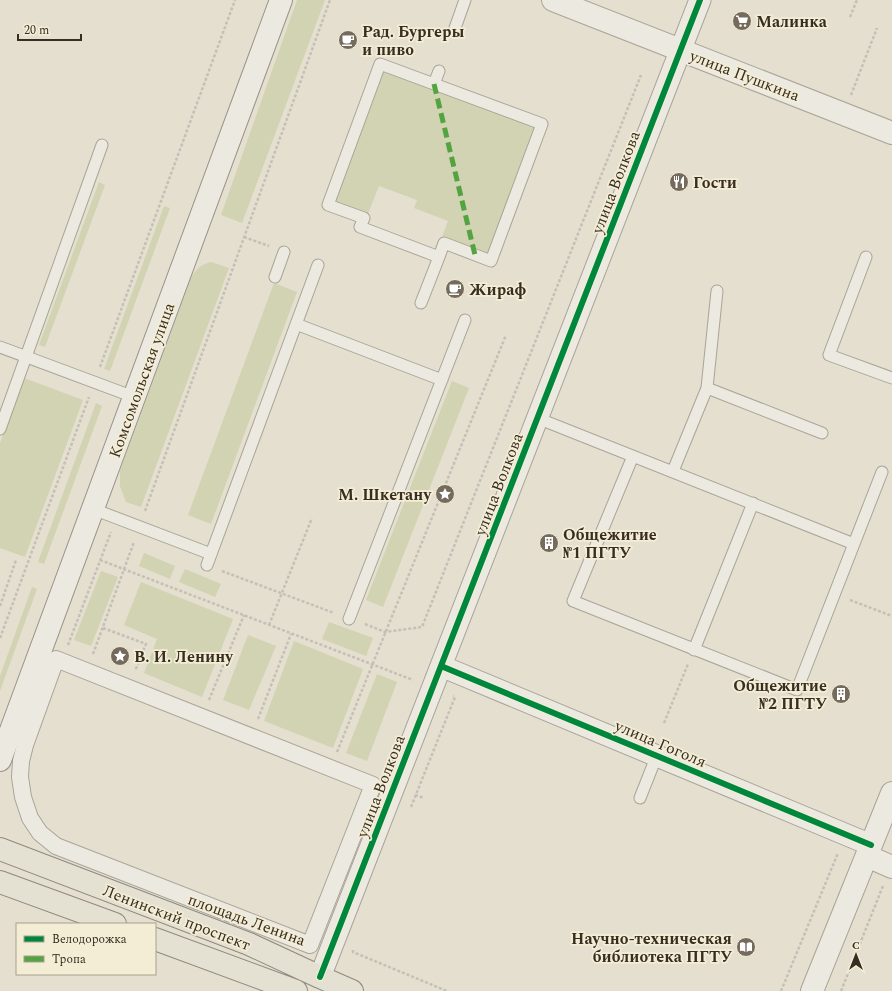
<svg xmlns="http://www.w3.org/2000/svg" width="892" height="991" font-family="Spectral,serif">
<rect width="100%" height="100%" fill="#e4dfcf"/>
<path fill="#d1d3b2" d="M297,0H325L242,223L221,215Z
M384,70L535,127L488,254L442,237L448,221L414,208L417,200L379,186L367,216L333,204Z
M99,182L105,185L45,347L39,345Z
M164,206L170,208L110,371L104,369Z
M211,262L229,268L141,507L126,502L120,486V471L191,278C196,269 200,265 211,262Z
M274,283L297,292L211,524L188,515Z
M24,378L83,400L25,557L0,548V443Z
M452,381L469,388L383,607L366,600Z
M96,403L102,406L44,564L38,562Z
M144,553L175,566L170,579L139,566Z
M185,569L221,584L215,597L179,582Z
M101,571L118,577L91,646L74,640Z
M141,582L233,619L202,697L144,673L157,639L124,625Z
M32,587L37,589L0,691V676Z
M329,622L373,638L366,656L322,639Z
M248,635L276,646L249,710L223,700Z
M294,641L363,669L333,748L264,721Z
M377,674L397,682L367,761L346,753Z"/>
<g fill="none" stroke-linecap="round" stroke-linejoin="round">
<g stroke="#a9a497" stroke-width="13">
<path id="service" d="M455,28L465,0
M380,64L542,124L491,261L444,243L439,257L360,227L364,218L328,205Z
M434,84L439,71
M866,257L829,355L892,378
M275,277L284,252
M421,303L439,257
M296,324L442,380
M0,347L134,397
M707,388L717,291
M537,418L854,544
M0,429L102,145
M633,456L573,601L797,690L882,472
M673,471L707,388L822,433
M93,509L211,554
M207,565L318,265
M349,619L465,320
M694,650L753,503
M640,798L657,755"/>
</g>
<g stroke="#a9a497" stroke-width="18">
<path id="pedestrian" d="M56,659L373,785L310,945L56,846L40,833L30,818L23,797L20,777L21,761L25,745Z"/>
</g>
<g stroke="#a9a497" stroke-width="23">
<path id="minor" d="M441,666L871,845
M320,977L700,0"/>
</g>
<g stroke="#a9a497" stroke-width="24">
<path id="tertiary" d="M553,0L892,133
M867,856L892,867
M812,991L892,793"/>
</g>
<g stroke="#999388" stroke-width="24">
<path id="secondary" d="M0,760L281,0"/>
</g>
<g stroke="#8f897e" stroke-width="24">
<path id="primary" d="M0,849L249,944L320,977L352,991
M0,882L115,924
M155,939L296,991"/>
</g>
<path stroke="#c5c0b7" stroke-width="2.5" stroke-dasharray="3 2" stroke-linecap="butt" d="M850,17L857,0
M851,95L877,28
M244,237L269,246
M100,367L235,0
M145,511L330,0
M100,560L413,680
M222,571L334,613
M850,600L892,616
M0,606L16,560
M365,624L385,632L422,627L641,75
M269,625L312,518
M103,628L146,644L135,671
M0,638L89,397
M68,645L111,532
M93,654L134,542
M209,700L244,615
M258,719L291,634
M664,723L688,664
M337,752L506,335
M415,795L424,798
M411,807L455,697L453,696
M353,950V952L447,991
M781,991L838,853
M841,991L883,886"/>
<use href="#service" stroke="#ece9e0" stroke-width="11"/>
<use href="#pedestrian" stroke="#ece9e0" stroke-width="16"/>
<use href="#minor" stroke="#ece9e0" stroke-width="21"/>
<use href="#tertiary" stroke="#ece9e0" stroke-width="22"/>
<use href="#secondary" stroke="#ece9e0" stroke-width="22"/>
<use href="#primary" stroke="#e4e0d2" stroke-width="22"/>
<path stroke="#53a441" stroke-width="5" stroke-dasharray="10 5" stroke-linecap="butt" d="M434,84L475,255"/>
<g stroke="#f4edd6" stroke-width="8">
<path id="cycleway" d="M441,666L871,845
M320,977L700,0"/>
</g>
<use href="#cycleway" stroke="#00873e" stroke-width="6"/>
</g>
<defs>
<g id="supermarket-disc" transform="scale(1)"><circle r="9.5" fill="#746b5d" stroke="#f4edd6"/><path d="M-6-5.5h2.5l.6 2H6L4.5 2H-2.5L-4.4-4H-6ZM-1.5 3.2a1.3 1.3 0 1 0 .1 0ZM3 3.2a1.3 1.3 0 1 0 .1 0Z" fill="#fff"/></g>
<g id="cafe-disc" transform="scale(1)"><circle r="9.5" fill="#746b5d" stroke="#f4edd6"/><path d="M-5.5-4.5H6V0H3Q3 3.5 0 3.5H-2.5Q-5.5 3.5-5.5 0ZM3-3.2v2h1.7v-2ZM-6 4.5H4V6H-6Z" fill="#fff"/></g>
<g id="restaurant-disc" transform="scale(1)"><circle r="9.5" fill="#746b5d" stroke="#f4edd6"/><path d="M-5-6h1v4h1v-4h1v4h1v-4h1v5L-1.5 .5V6h-2V.5L-5-1ZM5-6V6H3V1.5H1.5Q1.5-4 5-6Z" fill="#fff"/></g>
<g id="sight-disc" transform="scale(1)"><circle r="9.5" fill="#746b5d" stroke="#f4edd6"/><path d="M0-6L1.8-2.2L6-1.7L2.9 1.2L3.7 5.4L0 3.3L-3.7 5.4L-2.9 1.2L-6-1.7L-1.8-2.2Z" fill="#fff"/></g>
<g id="building-disc" transform="scale(1)"><circle r="9.5" fill="#746b5d" stroke="#f4edd6"/><path d="M-4-6H4V6H1V3H-1V6H-4ZM-2.5-4.3h1.7v1.8h-1.7ZM.8-4.3h1.7v1.8H.8ZM-2.5-1h1.7V.8h-1.7ZM.8-1h1.7V.8H.8Z" fill="#fff"/></g>
<g id="library-disc" transform="scale(1)"><circle r="9.5" fill="#746b5d" stroke="#f4edd6"/><path d="M-6-4Q-3-5.5-.7-3.5V5Q-3 3-6 4ZM6-4Q3-5.5 .7-3.5V5Q3 3 6 4Z" fill="#fff"/></g>
</defs>
<g fill-rule="evenodd">
<use href="#supermarket-disc" x="742" y="21"/>
<use href="#cafe-disc" x="348" y="40"/>
<use href="#restaurant-disc" x="679" y="182"/>
<use href="#cafe-disc" x="455" y="289"/>
<use href="#sight-disc" x="445" y="494"/>
<use href="#building-disc" x="549" y="543"/>
<use href="#sight-disc" x="120" y="656"/>
<use href="#building-disc" x="841" y="694"/>
<use href="#library-disc" x="746" y="947"/>
</g>
<g text-anchor="middle" stroke-width="3.5" stroke-linejoin="round" paint-order="stroke">
<g font-size="16" font-weight="bold" fill="#372d20" stroke="#f4edd6" text-anchor="start">
<text x="756" y="27">Малинка</text>
<text x="362" y="37">Рад. Бургеры<tspan x="362" dy="18">и пиво</tspan></text>
<text x="693" y="188">Гости</text>
<text x="469" y="295">Жираф</text>
<text x="431" y="500" text-anchor="end">М. Шкетану</text>
<text x="563" y="540">Общежитие<tspan x="563" dy="18">№1 ПГТУ</tspan></text>
<text x="134" y="662">В. И. Ленину</text>
<text x="827" y="691" text-anchor="end">Общежитие<tspan x="827" dy="18">№2 ПГТУ</tspan></text>
<text x="732" y="944" text-anchor="end">Научно-техническая<tspan x="732" dy="18">библиотека ПГТУ</tspan></text>
</g>
<g font-size="16" fill="#372d20" stroke="#f4edd6">
<text transform="translate(745 75) rotate(21)" y="6">улица Пушкина</text>
<text transform="translate(615 182) rotate(-69)" y="6">улица Волкова</text>
<text transform="translate(141 380) rotate(-70)" y="6">Комсомольская улица</text>
<text transform="translate(498 484) rotate(-69)" y="6">улица Волкова</text>
<text transform="translate(661 743) rotate(23)" y="6">улица Гоголя</text>
<text transform="translate(380 786) rotate(-69)" y="6">улица Волкова</text>
<text transform="translate(177 917) rotate(21)" y="6">Ленинский проспект</text>
<text transform="translate(247 919) rotate(20)" y="6">площадь Ленина</text>
</g>
</g>
<rect x="16" y="923" width="140" height="52" fill="#f4edd6" stroke="#a8a08d"/>
<rect x="24" y="936" width="20" height="6" fill="#00873e" stroke="#a8a08d"/>
<text x="52" y="943" font-size="12" fill="#372d20">Велодорожка</text>
<rect x="24" y="956" width="20" height="6" fill="#53a441" stroke="#a8a08d"/>
<text x="52" y="963" font-size="12" fill="#372d20">Тропа</text>
<g transform="translate(856 955)" stroke="#f4edd6" stroke-width="3" paint-order="stroke">
<path d="M0-3L7 15L0 10L-7 15Z" fill="#372d20"/>
<text y="-6" font-size="11" font-weight="bold" text-anchor="middle" fill="#372d20">С</text>
</g>
<path d="M18 34v6h63v-6" fill="none" stroke="#372d20" stroke-width="2"/>
<text x="24" y="34" font-size="12" fill="#372d20" stroke="#f4edd6" stroke-width="3" paint-order="stroke">20 m</text>
</svg>
